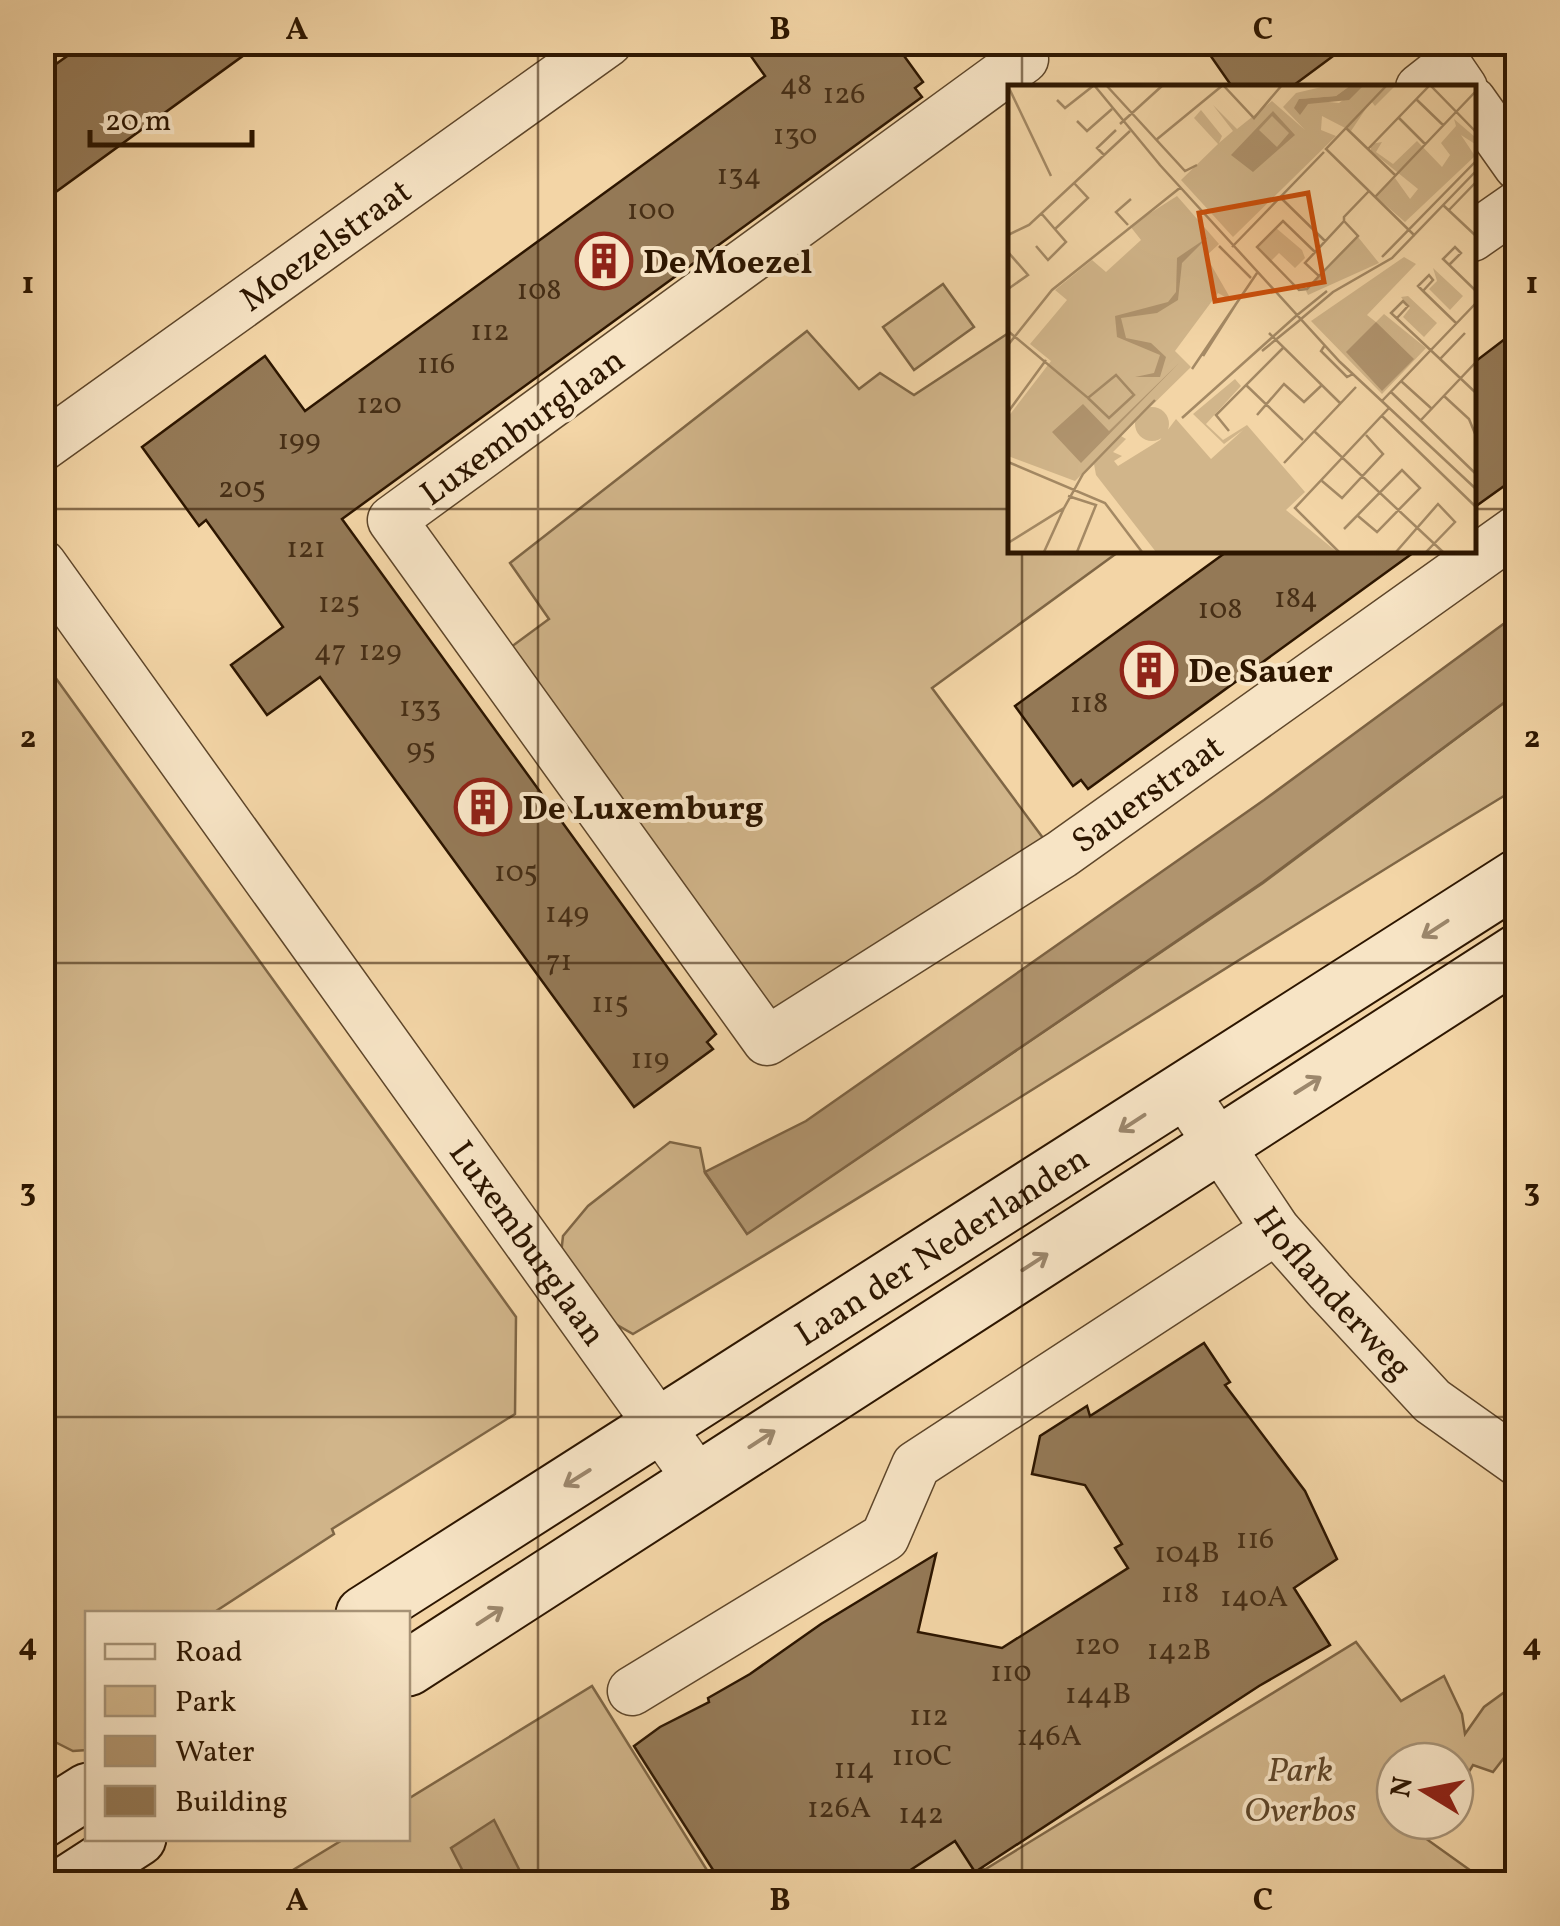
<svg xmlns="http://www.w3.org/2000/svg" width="1560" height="1926" font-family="Vollkorn,serif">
<rect width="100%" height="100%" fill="#f3d5a6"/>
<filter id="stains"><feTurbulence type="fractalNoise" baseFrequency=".002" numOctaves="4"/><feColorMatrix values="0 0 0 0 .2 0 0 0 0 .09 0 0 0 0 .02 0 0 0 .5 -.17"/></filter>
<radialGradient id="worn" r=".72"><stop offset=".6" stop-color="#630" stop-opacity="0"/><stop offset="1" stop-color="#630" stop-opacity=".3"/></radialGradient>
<path fill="#d1b58a" stroke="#7f6645" stroke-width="2.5" d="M943,284L974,327L914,370L883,327Z
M807,331L859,389L880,373L914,395L1010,332V550H1121L932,688L1043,838L769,1023L503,653L549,619L510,563Z
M42,659L516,1317L515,1414L332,1529L334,1534L213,1613L88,1614L87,1750L73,1751L53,1741V1779L46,1806L42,1808Z
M1517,693V788C1221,968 931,1158 633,1334L598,1314L561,1254L563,1236L588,1206L670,1142L700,1148L705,1173L747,1233L1263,883Z
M1356,1642L1401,1701L1444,1676L1462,1714L1465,1734L1484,1707L1517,1683V1741L1493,1772L1473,1765L1455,1795V1761H1395V1821H1436L1425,1838L1488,1883L878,1884L962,1834L984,1870Z
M592,1686L715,1883L270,1884L344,1839L408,1838V1799Z"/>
<path fill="#b0946e" stroke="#7c6242" stroke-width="2.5" d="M1517,614V693L1263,882L747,1234L705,1172L806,1121L1264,800Z
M494,1820L526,1883H469L451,1848Z"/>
<path fill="#947956" stroke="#2d1600" stroke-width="2.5" d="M87,42H262L42,202V74Z
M741,42H894L923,82L915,88L922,97L342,519L716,1034L707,1042L713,1049L634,1107L320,677L267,715L231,665L283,627L206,520L199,526L142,447L265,356L305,411L765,76Z
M1201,42H1352L1290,88H1233Z
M1518,329V476L1472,509V364Z
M1229,550H1417L1088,789L1081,780L1073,786L1015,706Z
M1204,1343L1230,1382L1225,1385L1305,1491L1337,1559L1294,1588L1330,1645L1259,1686L975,1872L955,1841L889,1884H722L634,1746L660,1727L709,1702L708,1698L750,1674L821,1624L936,1554L918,1632L1002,1648L1128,1568L1115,1548L1122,1544L1085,1485L1032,1474L1040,1436L1087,1406L1090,1416Z"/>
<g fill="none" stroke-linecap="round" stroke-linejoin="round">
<g stroke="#5e462a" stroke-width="51">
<g id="minor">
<path id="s1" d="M1024,59L392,520L767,1041L1062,854L1518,529"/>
<path d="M1420,88L1448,66L1463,88"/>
<path d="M1472,101L1518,166"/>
<path d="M1472,237L1518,205"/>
<path id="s2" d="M42,447L608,42"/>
<path id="s3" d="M42,564L699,1481"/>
<path id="s4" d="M1183,1091L1276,1230L1330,1291L1432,1401L1518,1462"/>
<path d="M632,1691L885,1537L916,1465L1276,1230"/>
</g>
</g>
<g stroke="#2d1600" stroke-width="59">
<g id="secondary">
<path id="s5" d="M364,1614L1518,877"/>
<path d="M408,1668L1518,952"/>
<path d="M42,1820L88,1791"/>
<path d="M67,1884L138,1838"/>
</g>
</g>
<use href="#minor" stroke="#f7e4c5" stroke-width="48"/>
<use href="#secondary" stroke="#f7e4c5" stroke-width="55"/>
</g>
<defs><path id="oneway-shaft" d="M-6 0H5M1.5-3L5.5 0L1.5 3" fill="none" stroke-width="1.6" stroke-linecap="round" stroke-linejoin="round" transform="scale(2.5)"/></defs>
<g stroke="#9c876c">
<use href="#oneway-shaft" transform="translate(1435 929) rotate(147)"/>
<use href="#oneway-shaft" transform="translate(1308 1085) rotate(-32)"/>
<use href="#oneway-shaft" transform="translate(1132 1123) rotate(147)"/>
<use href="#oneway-shaft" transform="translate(1035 1262) rotate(-33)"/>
<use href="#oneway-shaft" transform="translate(762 1439) rotate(-33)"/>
<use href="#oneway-shaft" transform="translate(577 1478) rotate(148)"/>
<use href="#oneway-shaft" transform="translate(490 1616) rotate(-33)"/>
</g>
<path fill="none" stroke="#2d1600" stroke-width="2.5" stroke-opacity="0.55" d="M538,42V1884M1022,42V88M42,509H1010M1472,509H1518M1022,550V1884M42,963H1518M42,1417H1518"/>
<defs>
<g id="building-ring" transform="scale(2.875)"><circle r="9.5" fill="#f7e4c5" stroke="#8f2418" stroke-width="1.5"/><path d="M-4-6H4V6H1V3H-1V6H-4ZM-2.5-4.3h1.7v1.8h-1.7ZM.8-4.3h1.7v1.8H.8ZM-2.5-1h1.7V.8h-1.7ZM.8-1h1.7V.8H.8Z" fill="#8f2418"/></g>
</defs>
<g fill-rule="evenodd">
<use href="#building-ring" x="604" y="261"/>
<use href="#building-ring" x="1149" y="670"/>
<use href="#building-ring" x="483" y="807"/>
</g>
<g text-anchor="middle" stroke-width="8" stroke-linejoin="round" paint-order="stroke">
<g font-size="30" fill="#472f16">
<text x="796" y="94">48</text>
<text x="844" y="103">126</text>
<text x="795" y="144">130</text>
<text x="739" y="184">134</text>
<text x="651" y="219">100</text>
<text x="539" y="299">108</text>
<text x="490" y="340">112</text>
<text x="436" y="373">116</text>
<text x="379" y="413">120</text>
<text x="299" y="449">199</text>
<text x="242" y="497">205</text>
<text x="306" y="557">121</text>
<text x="1296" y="607">184</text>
<text x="339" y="612">125</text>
<text x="1220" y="618">108</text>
<text x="330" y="660">47</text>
<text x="380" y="660">129</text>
<text x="1089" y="712">118</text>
<text x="420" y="716">133</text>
<text x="421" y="758">95</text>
<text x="516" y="881">105</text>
<text x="567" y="922">149</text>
<text x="559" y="970">71</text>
<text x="610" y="1012">115</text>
<text x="650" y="1068">119</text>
<text x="1255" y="1548">116</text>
<text x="1187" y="1562">104B</text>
<text x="1180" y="1602">118</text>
<text x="1254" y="1606">140A</text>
<text x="1097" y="1654">120</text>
<text x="1179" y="1659">142B</text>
<text x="1011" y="1681">110</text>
<text x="1098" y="1703">144B</text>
<text x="929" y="1725">112</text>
<text x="1049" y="1745">146A</text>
<text x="922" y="1765">110C</text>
<text x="854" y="1778">114</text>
<text x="839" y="1817">126A</text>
<text x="921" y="1823">142</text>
</g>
<g font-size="35" fill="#2d1600" stroke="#f7e4c5">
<text dy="12" stroke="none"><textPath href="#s2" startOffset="348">Moezelstraat</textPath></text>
<text transform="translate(522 426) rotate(-36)" y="12">Luxemburglaan</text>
<text dy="12" stroke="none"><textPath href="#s1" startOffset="1878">Sauerstraat</textPath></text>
<text dy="12" stroke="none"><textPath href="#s3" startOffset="835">Luxemburglaan</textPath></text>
<text dy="12" stroke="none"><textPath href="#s5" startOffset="685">Laan der Nederlanden</textPath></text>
<text dy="12" stroke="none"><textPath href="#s4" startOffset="252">Hoflanderweg</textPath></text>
</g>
<g font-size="35" font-weight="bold" fill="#2d1600" stroke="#f7e4c5" text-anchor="start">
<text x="643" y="273">De Moezel</text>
<text x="1188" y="682">De Sauer</text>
<text x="522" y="819">De Luxemburg</text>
</g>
<g font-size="35" font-style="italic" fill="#5e4629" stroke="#f7e4c5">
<text x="1300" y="1781">Park<tspan x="1300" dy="40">Overbos</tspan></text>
</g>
</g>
<g transform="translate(1008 85)">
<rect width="468" height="468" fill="#f3d5a6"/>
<path d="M322,0H343L328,11L291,14L331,18L356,0H388L367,21L363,16L343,46L314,31L313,45L328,51L225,152L173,95L210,59L186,33L193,25L214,51L211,58L225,46L205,20L229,44L264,16L297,45L275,22L288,8ZM446,34L467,52V59L453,50L467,71L397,137L367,111L387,93L402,114L410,104L363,66V59L374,57L368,67L385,79L409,56L434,82L442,70L433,58L448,41ZM169,111L211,159L198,171L224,216L210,208L167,266L183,282L67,396L0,371V332L43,276L22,259L59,215L47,205L84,175L98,187L133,155L122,141ZM268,143L294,165L297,173L287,183L271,168L263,176L250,162ZM350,152L371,178L300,210L298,206ZM396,172L408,179L359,230L368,237L376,229L418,263L374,309L303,236ZM425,183L455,211L442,225L421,204L429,196ZM400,211L429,238L416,252L395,232L402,223L393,212ZM227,294L233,301L198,339L215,355L239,340L297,407L278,425L329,467H148L88,390L86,379L113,351L118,354L105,367L114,371L106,376L110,381L152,355L168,334L203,374L235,345L216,359L185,329ZM127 339a17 17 0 1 1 34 0a17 17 0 1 1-34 0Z" fill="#d1b58a"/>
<path d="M343,0H356L341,15L300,19L292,30L286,23L291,14L328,11ZM265,26L287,50L245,87L223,70ZM264,31L281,48L269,62L251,45ZM200,152L174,178L170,215L149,228L113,233L118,253L143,258L158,272L152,292H127L146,288L152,270L109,252L107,231L160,217L168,207L169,173ZM368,237L406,274L374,306L338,267ZM171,278L73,378L44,347L75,319L101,346Z" fill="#b0946e" fill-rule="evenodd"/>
<path fill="none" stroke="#a48964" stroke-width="2.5" d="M86,0L152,80M98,0L177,86L189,80M215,0L246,33L274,0M379,0L318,64L407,151M1,3L43,91M49,15L57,23L85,1M409,15L436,41M391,33L417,59M69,36L79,46L104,24M112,39L155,0M338,43L387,90M148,55L215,0M360,64L422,0L468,47M96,70L89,63L108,45M151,79L332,277L468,404M367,112L468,6M273,113L317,156M435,120L468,151M441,125L468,97M120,140L108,127L123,114M47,144L80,113L66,98M0,150L21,140L122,46M28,161L40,175L58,157L33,128M211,161L243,193M224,162L316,67M0,167L20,190L0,204M307,167L275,136L249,162L291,205L299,204L311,191L297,178L336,136V132L361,106M374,172L468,76M441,180L453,168L447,162L435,174L468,206M311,191L350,151L336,136M415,206L425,195L421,190L410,201L415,206L449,239M288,231L319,206M389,233L400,221L395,216L383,228L432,274L457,248M293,234L325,207L384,173L468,86M0,246L80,313L108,290L126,310L101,333L80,313M261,248L332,318M0,260L44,205L173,102M317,260L313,266L339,292L345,289M254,266L292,235M195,271L228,219M432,274L468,308M184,284L249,188M393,296L424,324M238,300L295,355M383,307L468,389M436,311L461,334L468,351M373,317L468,218M0,327L38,275M249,330L276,299L296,317L314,300M374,331L468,422M174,333L288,231M413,335L468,277M221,346L208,330L275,263M306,346L435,467M0,377L97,418L134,467M276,378L348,302M314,396L334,413L375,369L358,350M60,411L88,420L69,467M336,444L394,385L412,403L369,447L350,431M0,458L56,423L75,389L147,315M36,467L56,423M331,467L287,423L381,323M388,467L430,419L447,437L418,467"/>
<path fill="#cc4f0a" fill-opacity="0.15" stroke="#cc4f0a" stroke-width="5" d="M300,108L316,197L207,216L191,128Z"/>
<rect width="468" height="468" fill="none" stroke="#2d1600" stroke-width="5"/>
</g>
<rect width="1560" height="1926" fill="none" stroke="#f3d5a6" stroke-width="110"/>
<rect x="85" y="1611" width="325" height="230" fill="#f7e4c5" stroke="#a69276" stroke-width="2.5"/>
<rect x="105" y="1644" width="50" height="15" fill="#f7e4c5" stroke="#a69276" stroke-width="2.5"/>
<text x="175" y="1661" font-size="30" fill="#2d1600">Road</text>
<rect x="105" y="1686" width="50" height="30" fill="#d1b58a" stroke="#a69276" stroke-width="2.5"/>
<text x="175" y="1711" font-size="30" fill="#2d1600">Park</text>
<rect x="105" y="1736" width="50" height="30" fill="#b0946e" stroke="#a69276" stroke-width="2.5"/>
<text x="175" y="1761" font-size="30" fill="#2d1600">Water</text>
<rect x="105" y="1786" width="50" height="30" fill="#947956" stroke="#a69276" stroke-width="2.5"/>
<text x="175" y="1811" font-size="30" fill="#2d1600">Building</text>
<g transform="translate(1425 1791) rotate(280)"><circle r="48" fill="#f7e4c5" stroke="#a69276" stroke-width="2.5"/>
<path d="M0-8L18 38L0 25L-18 38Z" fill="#8f2418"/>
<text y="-15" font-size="28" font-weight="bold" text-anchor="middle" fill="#2d1600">N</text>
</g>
<path d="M90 130v15h162v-15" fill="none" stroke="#2d1600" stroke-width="5"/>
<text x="105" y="130" font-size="30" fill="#2d1600" stroke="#f7e4c5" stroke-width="8" paint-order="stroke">20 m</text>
<rect x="55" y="55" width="1450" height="1816" fill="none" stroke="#2d1600" stroke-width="4"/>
<g font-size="32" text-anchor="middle" font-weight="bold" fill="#2d1600">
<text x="297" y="39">A</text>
<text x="780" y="39">B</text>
<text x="1263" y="39">C</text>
<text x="28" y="293">1</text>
<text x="1532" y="293">1</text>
<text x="28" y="747">2</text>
<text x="1532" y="747">2</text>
<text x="28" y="1201">3</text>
<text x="1532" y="1201">3</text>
<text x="28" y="1655">4</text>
<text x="1532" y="1655">4</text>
<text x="297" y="1910">A</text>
<text x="780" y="1910">B</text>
<text x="1263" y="1910">C</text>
</g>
<rect width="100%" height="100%" filter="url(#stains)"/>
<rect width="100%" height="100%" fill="url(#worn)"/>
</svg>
